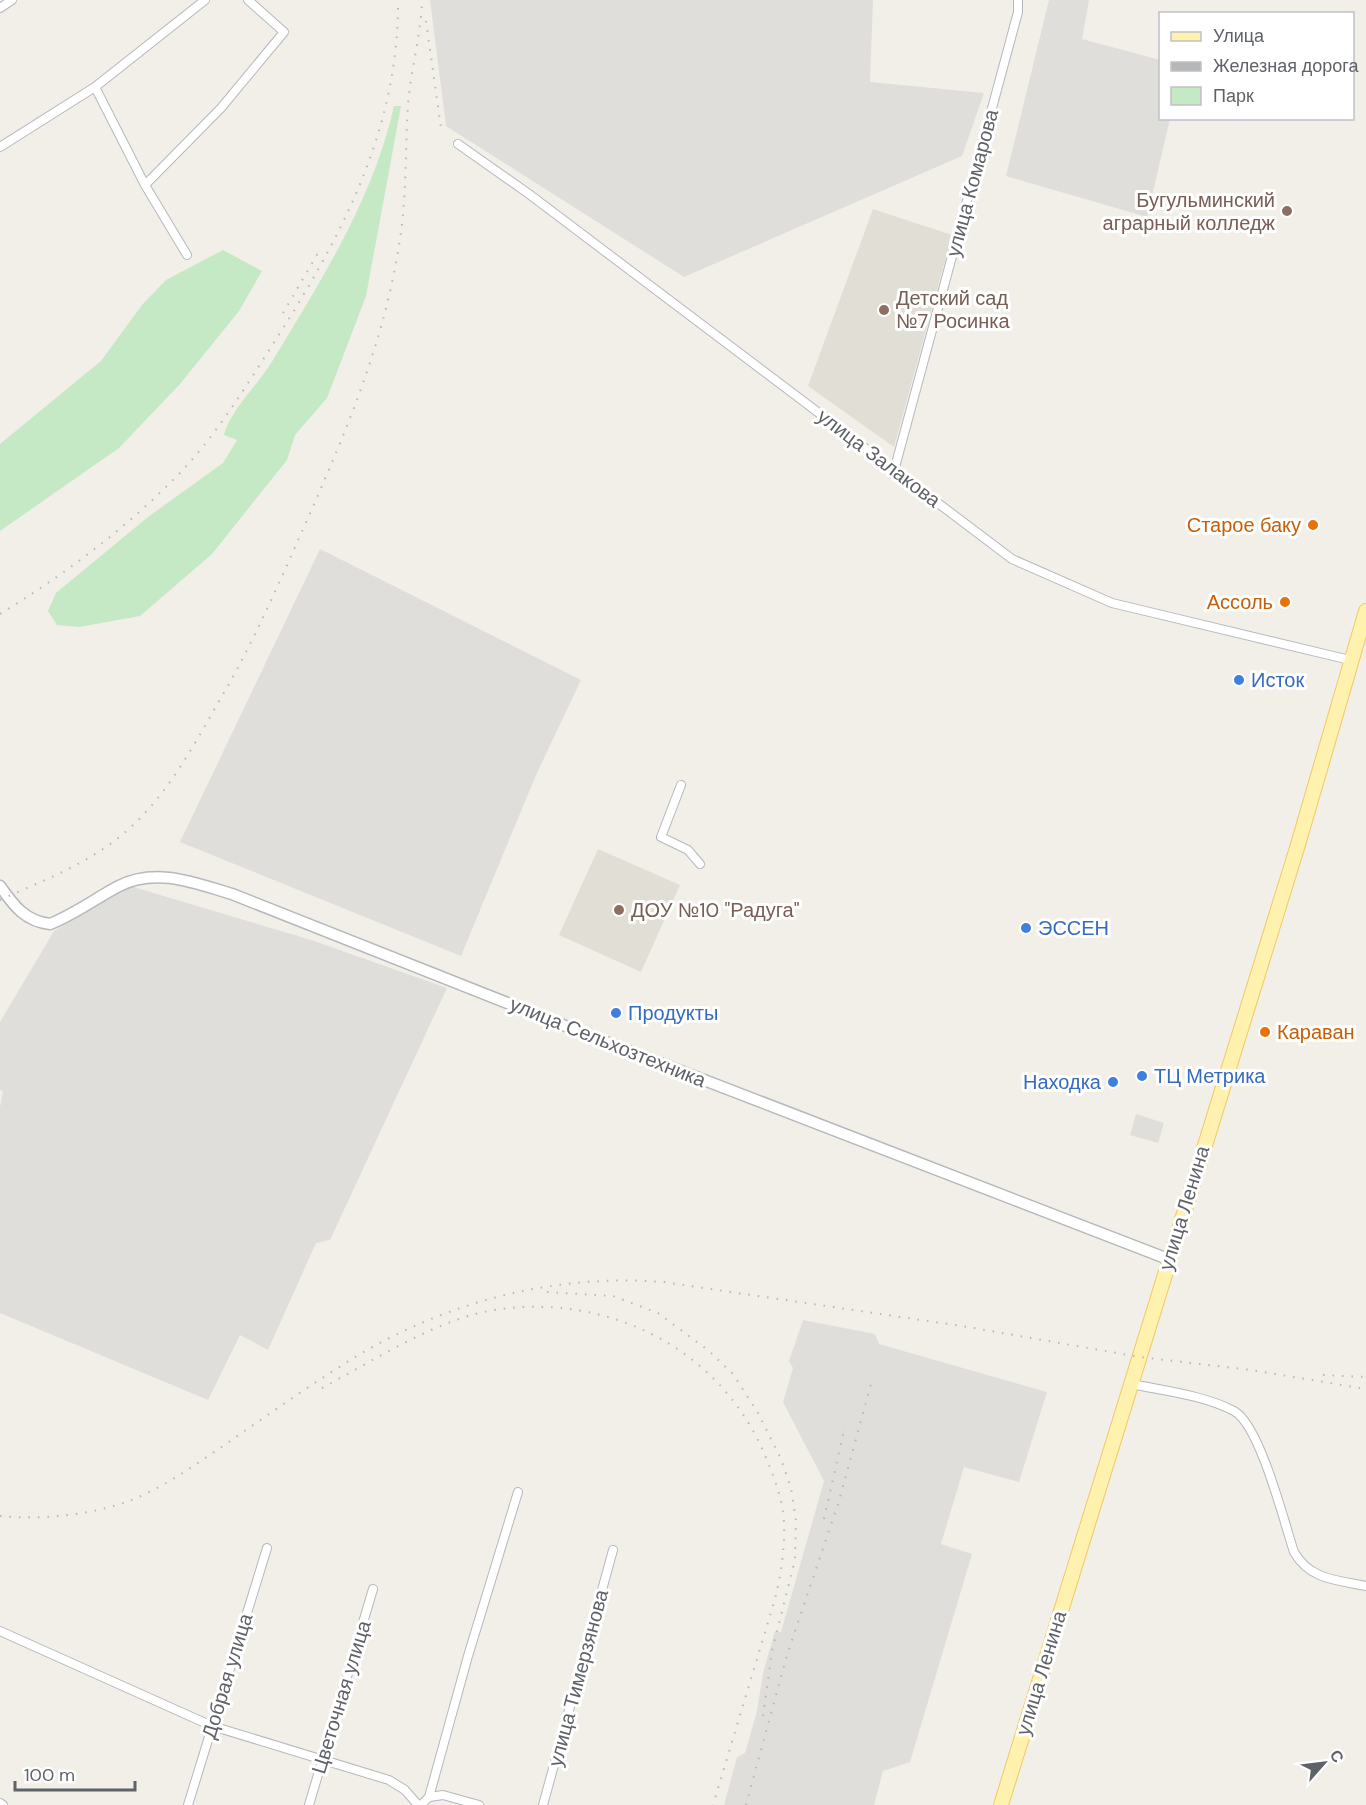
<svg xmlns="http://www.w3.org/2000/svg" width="1366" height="1805" font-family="'DM Sans',sans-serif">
<rect width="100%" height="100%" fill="#f1efe8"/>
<path fill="#e0deda" d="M430,0H873L870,82L984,93L962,156L684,277L446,126Z
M1049,0H1089L1082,39L1160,60V118L1170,119L1147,217L1006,176Z
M320,549L581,680L536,775L461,956L180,842Z
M130,886L311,940L447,988L330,1240L316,1243L268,1350L240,1335L208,1400L0,1313V1107L3,1091L0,1090V1022L54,931Z
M1136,1114L1164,1123L1158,1143L1130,1135Z
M803,1320L875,1334L879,1344L1047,1392L1019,1482L964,1467L941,1544L972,1554L910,1762L883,1771L874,1805H724L737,1757L745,1753L757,1711L763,1673L775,1631L781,1632L824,1481L783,1402L793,1368L789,1361Z"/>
<path fill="#e1ded6" d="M873,209L952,235L894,447L808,386Z
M598,849L680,885L641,972L559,935Z"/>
<path fill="#c5e8c5" d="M394,106H401L366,296L327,398L295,435L287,460L212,554L140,616L79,627L57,625L48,611L56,593L148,517L223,463L237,440L224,435C231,409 259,384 273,360C321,281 374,197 394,106Z
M223,250L262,271L239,311L180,384L119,448L0,531V444L101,361L142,305L166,280Z"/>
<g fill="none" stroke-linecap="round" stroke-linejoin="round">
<g stroke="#b5b8bc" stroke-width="10">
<path id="minor" d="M0,8L12,0
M95,87L145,185L187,255
M458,144L529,194L1012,559L1112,603L1354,661
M0,147L95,87L205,0
M145,185L221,108L284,32L248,0
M894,471L1018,12V0
M681,785L661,837L688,850L700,864
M1132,1384C1165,1391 1203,1395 1234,1411C1260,1425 1284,1522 1294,1552C1310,1580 1337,1580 1366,1586
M0,1631L212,1726L389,1780L405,1790L418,1805
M429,1797L443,1795L479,1805
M0,1803L3,1805
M188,1805L267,1548
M309,1805L373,1589
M421,1805L429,1797L468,1656L518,1492
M543,1805L613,1550"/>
</g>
<g stroke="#b5b8bc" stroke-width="13">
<path id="tertiary" d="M0,886C14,906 25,921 50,924C75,914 96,898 119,886C156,867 195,883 232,894L616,1046L1168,1259"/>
</g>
<g stroke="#f2c960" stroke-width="16">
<path id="primary" d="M1001,1805L1297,848L1366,611"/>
</g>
<use href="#minor" stroke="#fff" stroke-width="8"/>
<use href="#tertiary" stroke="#fff" stroke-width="10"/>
<use href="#primary" stroke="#fff2af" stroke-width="14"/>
<path stroke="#b6b7b8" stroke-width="2" stroke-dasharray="1.5 8" stroke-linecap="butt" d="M426,21L441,128
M283,313L318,253
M0,614C65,574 124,530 178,475C212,440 240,396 266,355C337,245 399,134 398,0
M0,900C46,879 94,862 132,826C174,787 200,733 229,684C259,630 283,574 308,518C347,429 384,342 399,245C407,199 405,151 408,104C411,69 421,35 422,0
M547,1292L613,1296L658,1313L709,1351L733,1374L758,1413L781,1459L791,1488L796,1521L795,1560L772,1651L763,1716
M1323,1375L1366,1377
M322,1388C375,1360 441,1316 501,1309C611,1295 719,1349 764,1453C773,1475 783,1498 784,1523C785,1548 781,1574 775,1599L713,1805
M0,1516C43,1520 94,1515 134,1499C165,1486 192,1467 220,1448C261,1420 301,1391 344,1364C438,1304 551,1273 663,1282L962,1326L1140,1357L1251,1370L1366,1389
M824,1519L845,1426
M746,1805L787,1655L839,1501L871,1384"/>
</g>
<g fill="#8d6e63" stroke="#fff" stroke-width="2">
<circle cx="1287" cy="211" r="6"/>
<circle cx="884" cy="310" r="6"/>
<circle cx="619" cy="910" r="6"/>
</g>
<g fill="#e8710a" stroke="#fff" stroke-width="2">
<circle cx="1313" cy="525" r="6"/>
<circle cx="1285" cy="602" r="6"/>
<circle cx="1265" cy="1032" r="6"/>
</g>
<g fill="#3f7fe0" stroke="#fff" stroke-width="2">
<circle cx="1239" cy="680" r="6"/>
<circle cx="1026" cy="928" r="6"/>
<circle cx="616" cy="1013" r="6"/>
<circle cx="1142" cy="1076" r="6"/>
<circle cx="1113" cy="1082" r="6"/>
</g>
<g text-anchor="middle" stroke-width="6" stroke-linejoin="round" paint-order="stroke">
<g font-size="20" fill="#5f6368" stroke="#fff">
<text transform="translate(972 183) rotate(-75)" y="7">улица Комарова</text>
<text transform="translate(879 458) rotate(37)" y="7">улица Залакова</text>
<text transform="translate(608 1042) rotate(22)" y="7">улица Сельхозтехника</text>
<text transform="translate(1184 1208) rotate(-73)" y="7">улица Ленина</text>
<text transform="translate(1041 1673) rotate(-73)" y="7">улица Ленина</text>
<text transform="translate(227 1676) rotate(-73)" y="7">Добрая улица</text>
<text transform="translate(578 1678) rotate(-75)" y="7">улица Тимерзянова</text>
<text transform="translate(341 1697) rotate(-73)" y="7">Цветочная улица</text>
</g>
<g font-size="20" fill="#785e54" stroke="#fff" text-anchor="start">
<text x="1275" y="207" text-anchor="end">Бугульминский<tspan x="1275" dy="23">аграрный колледж</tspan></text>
<text x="896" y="305">Детский сад<tspan x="896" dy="23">№7 Росинка</tspan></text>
<text x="631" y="917">ДОУ №10 "Радуга"</text>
</g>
<g font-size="20" fill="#c56008" stroke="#fff" text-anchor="end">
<text x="1301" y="532">Старое баку</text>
<text x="1273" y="609">Ассоль</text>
<text x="1277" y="1039" text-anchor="start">Караван</text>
</g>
<g font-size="20" fill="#366cbe" stroke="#fff" text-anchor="start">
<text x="1251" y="687">Исток</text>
<text x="1038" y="935">ЭССЕН</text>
<text x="628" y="1020">Продукты</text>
<text x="1154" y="1083">ТЦ Метрика</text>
<text x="1101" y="1089" text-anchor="end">Находка</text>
</g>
</g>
<rect x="1159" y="12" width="195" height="108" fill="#ffffff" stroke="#bfc1c3" stroke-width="1.5"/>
<rect x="1171" y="32" width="30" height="9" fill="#fff2af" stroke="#bfc1c3" stroke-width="1.5"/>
<text x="1213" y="42" font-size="18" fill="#5f6368">Улица</text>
<rect x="1171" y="62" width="30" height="9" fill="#b6b7b8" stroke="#bfc1c3" stroke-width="1.5"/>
<text x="1213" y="72" font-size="18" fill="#5f6368">Железная дорога</text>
<rect x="1171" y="87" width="30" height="18" fill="#c5e8c5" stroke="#bfc1c3" stroke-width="1.5"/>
<text x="1213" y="102" font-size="18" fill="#5f6368">Парк</text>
<g transform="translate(1324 1763) rotate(62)" stroke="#ffffff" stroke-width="4.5" paint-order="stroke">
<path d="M0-4.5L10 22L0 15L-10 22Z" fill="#5f6368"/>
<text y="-9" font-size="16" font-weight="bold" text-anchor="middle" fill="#5f6368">С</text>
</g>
<path d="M15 1781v9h120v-9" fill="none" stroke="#5f6368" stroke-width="3"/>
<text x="24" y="1781" font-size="18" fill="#5f6368" stroke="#ffffff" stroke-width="4.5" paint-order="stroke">100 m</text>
</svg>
